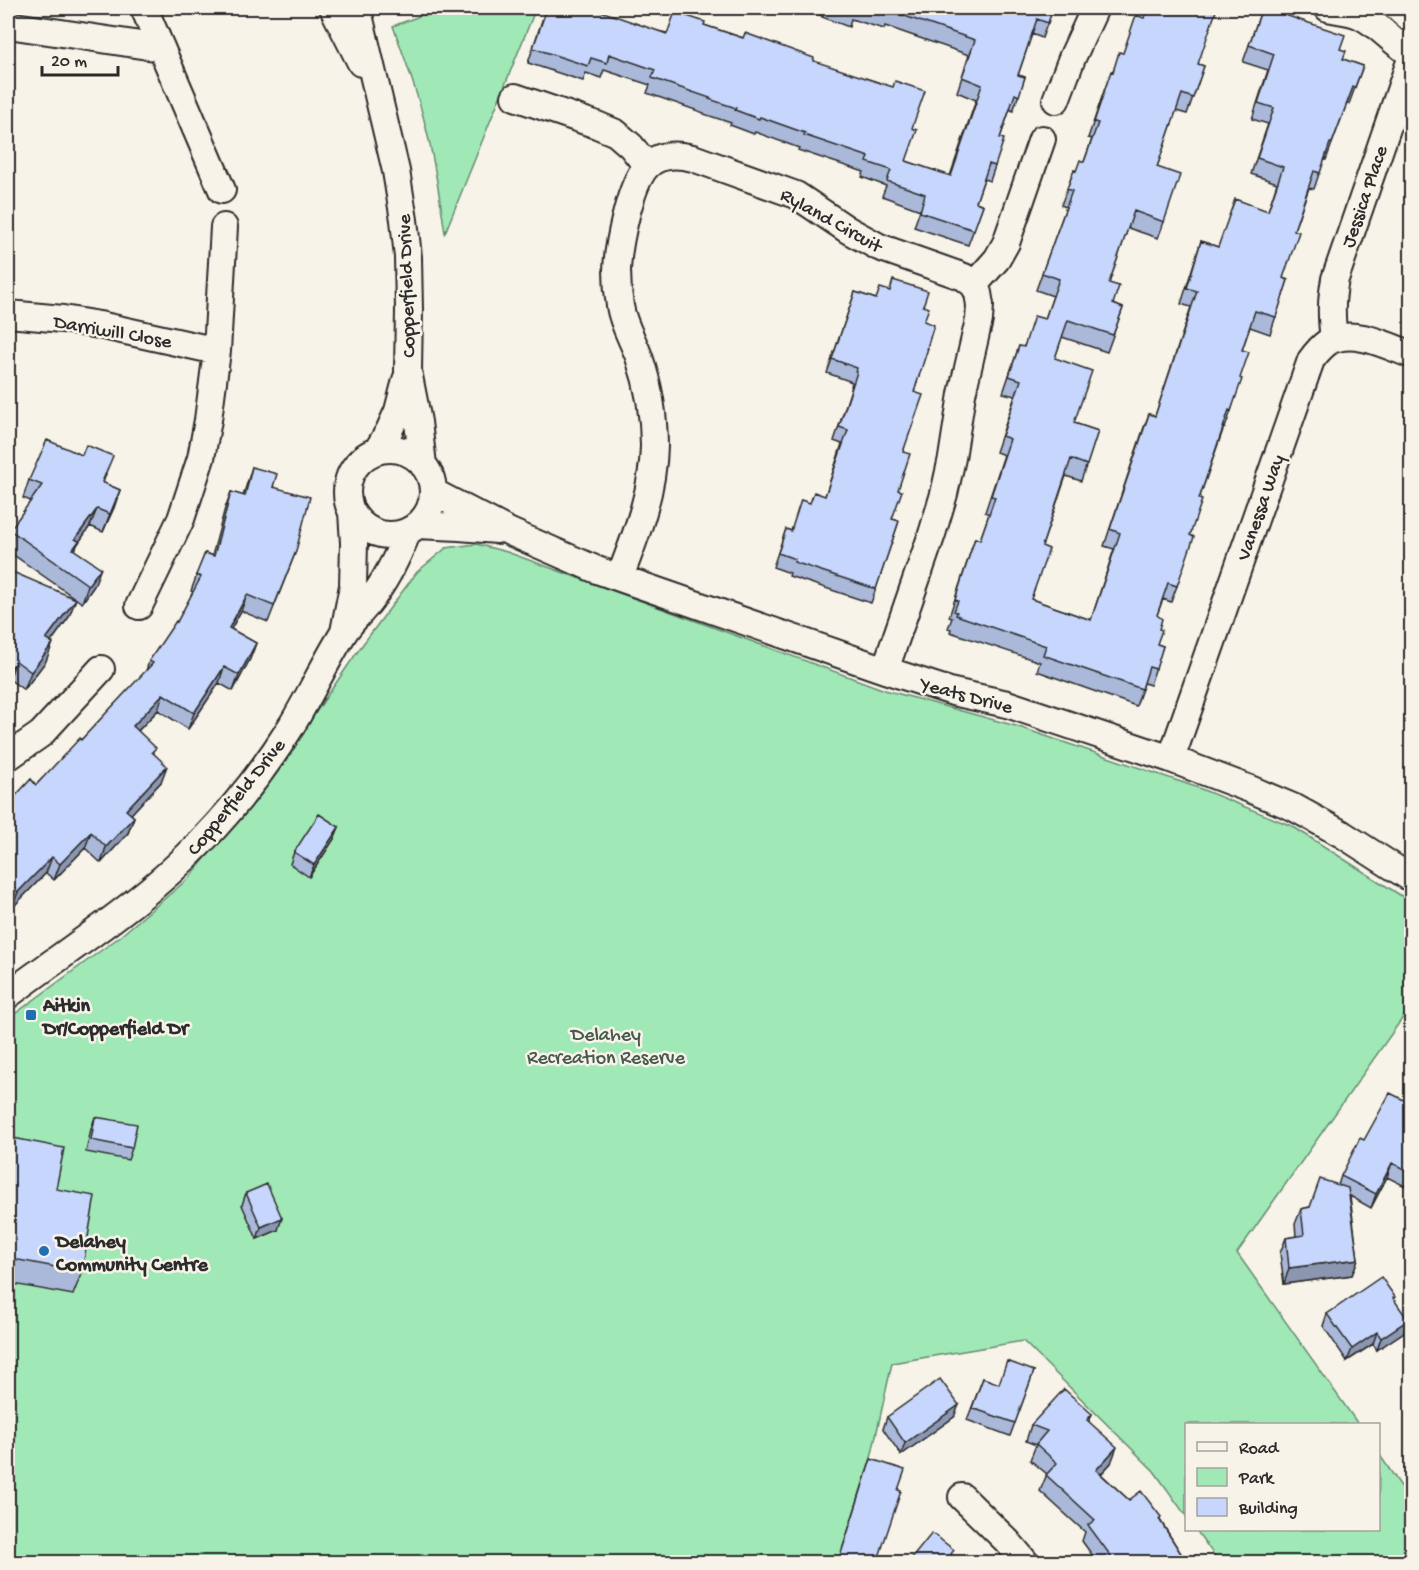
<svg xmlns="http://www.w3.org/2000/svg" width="1419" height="1570" font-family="'Gochi Hand',sans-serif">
<rect width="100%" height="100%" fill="#f7f3e8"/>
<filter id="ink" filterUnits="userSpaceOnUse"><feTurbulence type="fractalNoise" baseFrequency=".0167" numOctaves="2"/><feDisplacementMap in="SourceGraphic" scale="12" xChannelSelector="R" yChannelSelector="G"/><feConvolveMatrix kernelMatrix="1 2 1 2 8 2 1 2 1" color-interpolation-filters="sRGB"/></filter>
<g filter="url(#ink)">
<path fill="#a0e8b6" stroke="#668a70" stroke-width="1.5" d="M441,8H536L445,233C440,198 435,163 426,128C418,93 405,59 393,26Z
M476,544L507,552L885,690L1016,726L1196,787L1292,826L1411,902V1006L1237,1253L1358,1424H1186V1516L1154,1471L1023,1341L892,1363L866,1481L838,1562H8V1019L118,938L189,878L268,782L360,648L417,572L446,548Z
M1379,1454L1411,1501V1562H1219L1196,1530H1378Z"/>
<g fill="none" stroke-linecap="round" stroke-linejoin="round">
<g stroke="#2b2b2b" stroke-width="30">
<path id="minor" d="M144,8L222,190
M333,8L361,63
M356,8L359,15L396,171L404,220L408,257L409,310L408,371L418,422L423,465
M1328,8C1339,11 1351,11 1361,16C1380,25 1393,44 1412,54
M8,25L161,48
M515,97L597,125L616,133L631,146L647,166
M1056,100L1072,58L1095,8
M974,285L997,259L1006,243L1042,139
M8,314L63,319L99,325L217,351
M1334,339C1331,316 1331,301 1335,279L1412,56
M347 492a43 43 0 1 1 86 0a43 43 0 1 1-86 0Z
M377,451L389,431L398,411L406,380
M433,492L510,532L597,570L885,670L953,692L1007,704L1171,759L1250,789L1295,808L1342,834L1412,879
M417,525L459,527L497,530
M620,577C636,535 653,493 654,446C654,416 649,386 639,357C633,340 623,325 620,306C618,294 617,282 617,270C618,245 630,184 647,166C660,153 677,154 693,158L796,195L848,230L879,247L964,277L974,285L978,293L980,305L979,320L962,394L952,458L944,494L932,534L885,670
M139,606L181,519L201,458L208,420L217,351L224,227
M344,632L353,586L354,543L352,512
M8,757L41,734L101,669
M1171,759L1311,360C1316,353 1321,347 1328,342C1352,327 1388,346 1412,355
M8,995C73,946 143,903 200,843C234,808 266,767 292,725C310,695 325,663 343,634C350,622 361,613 369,602C386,581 398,556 408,531
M962,1497L1008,1542L1025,1562"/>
</g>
<use href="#minor" stroke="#f7f3e8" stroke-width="26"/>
</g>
<path fill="#aab8d9" stroke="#2b2b2b" stroke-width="1.5" d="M546,8L667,33L704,25L814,61L912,128L906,161L950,176L976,100L957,92L969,55L885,26L884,29L851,19L849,27L822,17L823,16L797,8H1053L1042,38L1032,34L1018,75L1025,77L1013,111L1010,109L1000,138L995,166L990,181L984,179L976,202L983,205L968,245L914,227L920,210L882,196L886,186L862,177L864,172L798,150L799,148L755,132L754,134L730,125L731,123L704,114V113L647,93L650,85L604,70L601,78L586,73L583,81L528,63Z
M1262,8L1282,14L1340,49L1343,59L1363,66L1349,104L1347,103L1326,160L1324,159L1314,189L1309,188L1294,230L1283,278L1288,280L1270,334L1250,327L1242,350L1240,378L1231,411L1225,428L1224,427L1199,499L1177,586L1171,602L1163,599L1157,615L1159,629L1157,644L1163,646L1150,685L1144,683L1136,706L1037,671L1040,662L950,632L951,629L948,628L952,618L949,617L975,538L980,540L989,514L985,512L1004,455L996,452L1015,396L1003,393L1019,346L1023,347L1045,319L1053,296L1036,290L1066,207L1061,205L1074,170L1076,171L1084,162L1092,139L1088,138L1105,88L1112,72L1122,53L1198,64L1204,66L1187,114L1176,111L1157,167L1164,222L1158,238L1128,228L1109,283L1113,304L1123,308L1107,352L1062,337L1055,358L1074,423L1098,431L1081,481L1066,476L1042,546L1031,599L1091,620L1114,549L1104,546L1143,430L1149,414L1155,416L1191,307L1181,304L1201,241L1218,247L1268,211L1277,183L1251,174L1268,124L1252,119L1268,70L1243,62Z
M855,292L876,299L923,306L927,348L914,392L892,519L899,521L871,603L789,576L790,573L773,567L786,529L791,531L810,503L825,496L842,444L834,441L852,386H851L852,382L827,373Z
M252,467L273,487L296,551L268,622L241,611L231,629L256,643L250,659L233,691L219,683L188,729L158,710L138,731L154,753L161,782L131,814L134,817L128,833L101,863L85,848L54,880L46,873L12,908L8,904V804L36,785L81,740L146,671L149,661L177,622L193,592L191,591L205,553L212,556L225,508L231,492L243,496Z
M106,474L103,483L120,490L103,532L90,526L77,545L75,550L94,586L82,603L8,551V538L10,530L31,501L23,498L29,480Z
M8,570L69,617L51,642L46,661L24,690L9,679Z
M339,827L334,839L309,877L290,864L294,852Z
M1412,1104V1182L1409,1188L1387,1177L1371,1208L1350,1196L1358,1259L1352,1275L1284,1284L1280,1253L1286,1238L1296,1236L1295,1224L1301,1209L1310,1207L1338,1185L1341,1176L1364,1140Z
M95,1117L132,1148L128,1160L86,1152L91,1129Z
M8,1137L56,1189L82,1272L73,1295L8,1283Z
M246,1193L278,1230L257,1239L242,1205Z
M1394,1299L1404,1332L1377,1350L1373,1344L1347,1361L1323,1326L1327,1314Z
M1034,1371L1010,1436L967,1420L983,1378L999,1384Z
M1092,1414L1089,1422L1111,1463L1101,1474L1129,1500L1161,1517L1160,1520L1187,1563H1098L1082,1541L1085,1532L1040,1491L1047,1474L1030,1460L1036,1445L1026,1441L1031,1425Z
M887,1417H954L901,1455L883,1429Z
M871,1459L877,1563H838L866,1474Z"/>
<path fill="#8b96b0" stroke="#2b2b2b" stroke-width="1.5" d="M120,490L114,508L103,532L110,514Z
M97,509L90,526L77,545L72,559L75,539Z
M101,568L94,586L82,603L88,585Z
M247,595L241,611L223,644L229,628Z
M76,599L69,617L40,657L46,639Z
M53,643L46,661L24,690L31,672Z
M256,643L250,659L233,691L239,675Z
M16,661L9,679L8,681V672Z
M224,667L219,683L188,729L194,713Z
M163,694L158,710L127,742L133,726Z
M167,766L161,782L120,826L126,810Z
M134,817L128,833L101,863L106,847Z
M339,827L334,839L309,877L314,865Z
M91,832L85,848L54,880L60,864Z
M52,857L46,873L12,908L18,892Z
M1392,1163L1387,1177L1371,1208L1376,1194Z
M282,1218L278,1230L257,1239L261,1227Z
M1358,1259L1352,1275L1284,1284L1289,1268Z
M1408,1320L1404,1332L1377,1350L1381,1338Z
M1377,1332L1373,1344L1347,1361L1352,1349Z
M959,1405L954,1417L901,1455L905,1443Z
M1117,1447L1111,1463L1090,1486L1096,1470Z"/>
<path fill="#c6d6fc" stroke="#2b2b2b" stroke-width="1.5" d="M547,8H592L667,34L675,12L705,22L704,25L743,38L745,33L814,58V61L893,87L895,81L925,91L912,128L917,130L906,161L951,176L982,85L962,77L975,40L890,11L889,14L868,8H1053L1048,23L1037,19L1018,75L1025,77L1019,96L1015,94L1000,138L1004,139L995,166L989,164L976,202L983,205L974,230L920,212L925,194L887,181L891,170L867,162L869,157L804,135L805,133L760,117L759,119L735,110L736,108L709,99L710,98L652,78L655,70L609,54L607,63L591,58L588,66L533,48Z
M843,8H856L854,11Z
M1148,8H1217L1198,64L1204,66L1193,98L1182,94L1157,167L1180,175L1164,222L1134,211L1109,283L1119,286L1113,304L1123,308L1113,335L1068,320L1055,358L1092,371L1074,423L1098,431L1087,465L1071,459L1042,546L1049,549L1031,599L1091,620L1120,533L1110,529L1149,414L1155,416L1197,291L1187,288L1201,241L1218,247L1235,199L1268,211L1283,167L1257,158L1274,108L1258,103L1274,54L1249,45L1262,8H1279L1284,9L1282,14L1345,35L1340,49L1346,51L1343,59L1363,66L1355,87H1353L1332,143H1330L1320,173L1314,171L1294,230L1299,232L1283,278L1288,280L1276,317L1255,311L1242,350L1249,352L1240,378L1242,379L1231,411L1229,410L1199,499L1202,500L1190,535L1194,537L1177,586L1168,583L1157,615L1162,619L1159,629L1162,630L1157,644L1163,646L1156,669L1149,667L1142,689L1043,655L1046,646L956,615L957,612L954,611L958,601L955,600L975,538L980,540L995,497L991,496L1010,439L1002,436L1021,380L1009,376L1019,346L1024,347L1034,316L1045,319L1059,279L1042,273L1072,191L1067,189L1074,170L1076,171L1080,160L1084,162L1098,123L1094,122L1111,71L1113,72L1119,52L1123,53L1136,15L1144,18Z
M893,280L928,291L923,306L929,308L924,321L934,325L927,348H928L914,392L923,395L903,452L910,454L898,490L902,491L892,519L899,521L876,589L794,562L795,559L778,553L786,529L791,531L801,500L810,503L814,492L825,496L848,430L839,427L857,372H856L857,368L832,359L855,292L876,299L880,288L890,291Z
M47,440L82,455L86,445L113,456L102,482L120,490L110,514L97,509L75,539L79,541L73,549L101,568L88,585L10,530L42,485L29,480Z
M252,467L277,474L273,487L310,497L296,551L274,606L247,595L229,628L256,643L239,675L224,667L194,713L163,694L133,726L156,748L152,752L167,766L126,810L134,817L106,847L91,832L60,864L52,857L18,892L8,882V804L31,779L36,785L80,738L81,740L153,663L149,661L176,621L177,622L201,577L196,575L205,553L214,556L231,492L245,496Z
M8,570L76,599L46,639L53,643L31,672L16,661L8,672Z
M319,814L339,827L314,865L294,852Z
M1390,1093L1412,1104V1173L1392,1163L1376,1194L1341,1176L1360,1138L1364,1140Z
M95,1117L137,1124L132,1148L91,1140Z
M8,1137L64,1148L56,1189L95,1196L82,1272L8,1258Z
M1320,1179L1348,1188L1358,1259L1289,1268L1286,1238L1304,1235L1301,1209L1310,1207Z
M267,1184L282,1218L261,1227L246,1193Z
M1381,1277L1395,1297L1393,1298L1408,1320L1381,1338L1377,1332L1352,1349L1327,1314Z
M1007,1361L1034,1371L1015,1423L972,1408L983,1378L999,1384Z
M940,1379L959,1405L905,1443L887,1417Z
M1064,1389L1092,1414L1087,1420L1117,1447L1096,1470L1129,1500L1141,1491L1161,1517L1159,1519L1187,1563H1116L1088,1525L1095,1520L1046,1475L1057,1463L1036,1444L1047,1431L1031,1425Z
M871,1459L905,1470L898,1490L901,1491L877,1563H838Z
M932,1533L954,1550L951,1554L962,1563H908Z"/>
</g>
<g fill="#1f6fb2" stroke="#f7f3e8" stroke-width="2">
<rect x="25" y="1009" width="12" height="12" rx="3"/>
<circle cx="44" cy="1251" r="6"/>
</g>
<g text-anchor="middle" stroke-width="5" stroke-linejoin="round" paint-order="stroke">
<g font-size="20" fill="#2b2b2b" stroke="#f7f3e8">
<text transform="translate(1363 196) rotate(-71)" y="7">Jessica Place</text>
<text transform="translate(832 219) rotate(29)" y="7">Ryland Circuit</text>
<text transform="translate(405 286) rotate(-92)" y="7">Copperfield Drive</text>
<text transform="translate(113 330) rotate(10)" y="7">Darriwill Close</text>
<text transform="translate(1259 507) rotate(-71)" y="7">Vanessa Way</text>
<text transform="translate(967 694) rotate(15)" y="7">Yeats Drive</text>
<text transform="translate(235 796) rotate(-51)" y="7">Copperfield Drive</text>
</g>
<g font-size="20" font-weight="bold" fill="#2b2b2b" stroke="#f7f3e8" text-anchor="start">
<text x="43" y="1011">Aitkin<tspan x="43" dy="23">Dr/Copperfield Dr</tspan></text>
<text x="56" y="1247">Delahey<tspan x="56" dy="23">Community Centre</tspan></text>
</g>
<g font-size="20" fill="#485a4e" stroke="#f7f3e8">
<text x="606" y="1040">Delahey<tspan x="606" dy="23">Recreation Reserve</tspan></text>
</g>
</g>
<rect width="1419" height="1570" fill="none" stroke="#f7f3e8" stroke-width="30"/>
<rect x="15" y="15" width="1389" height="1540" fill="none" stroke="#2b2b2b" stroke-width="2" filter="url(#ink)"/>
<rect x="1185" y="1423" width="195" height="108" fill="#f7f3e8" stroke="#a5a39c" stroke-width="1.5"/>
<rect x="1197" y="1442" width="30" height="9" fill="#f7f3e8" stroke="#a5a39c" stroke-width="1.5"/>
<text x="1239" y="1453" font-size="18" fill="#2b2b2b">Road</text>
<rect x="1197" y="1468" width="30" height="18" fill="#a0e8b6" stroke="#a5a39c" stroke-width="1.5"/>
<text x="1239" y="1483" font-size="18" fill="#2b2b2b">Park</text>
<rect x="1197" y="1498" width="30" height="18" fill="#c6d6fc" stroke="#a5a39c" stroke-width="1.5"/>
<text x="1239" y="1513" font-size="18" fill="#2b2b2b">Building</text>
<path d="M42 66v9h76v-9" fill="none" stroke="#2b2b2b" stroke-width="3"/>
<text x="51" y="66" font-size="18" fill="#2b2b2b" stroke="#f7f3e8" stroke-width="4.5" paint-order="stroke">20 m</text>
</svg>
